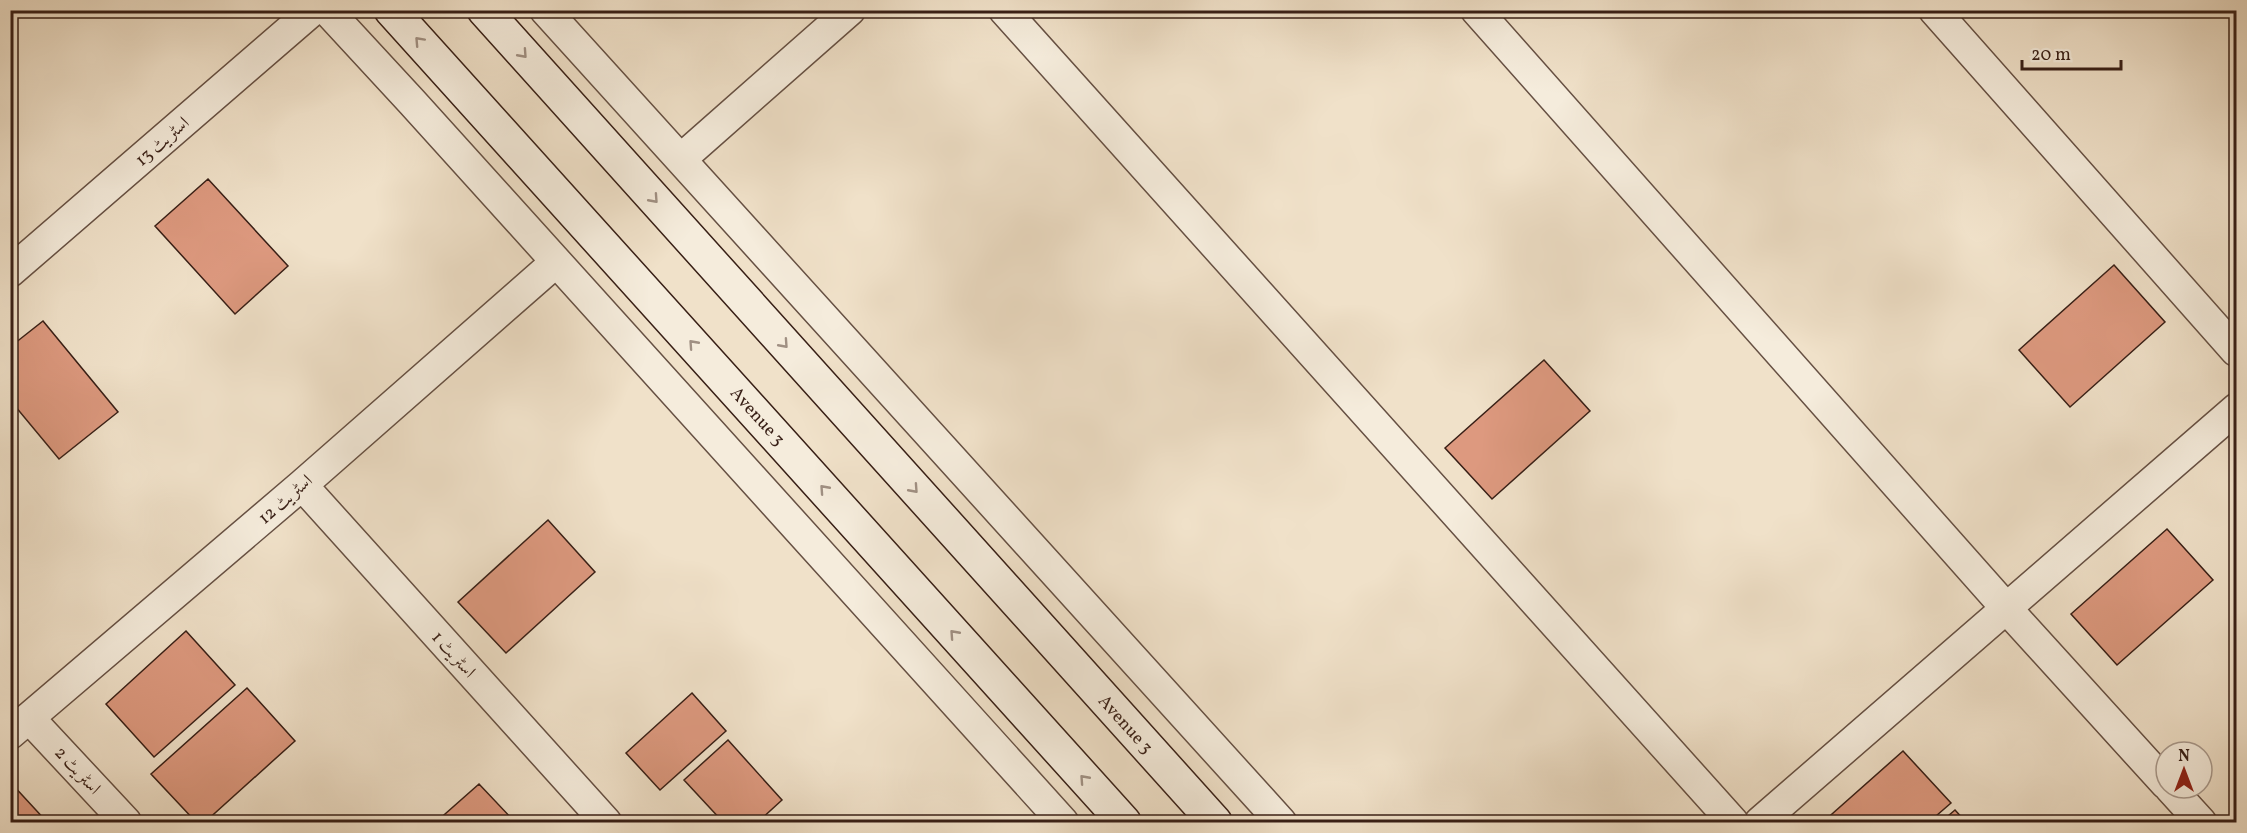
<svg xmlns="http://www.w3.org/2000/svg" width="2247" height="833" font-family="Vollkorn,Amiri,serif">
<rect width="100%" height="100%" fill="#f0e1c9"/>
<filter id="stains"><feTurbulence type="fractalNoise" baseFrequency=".00333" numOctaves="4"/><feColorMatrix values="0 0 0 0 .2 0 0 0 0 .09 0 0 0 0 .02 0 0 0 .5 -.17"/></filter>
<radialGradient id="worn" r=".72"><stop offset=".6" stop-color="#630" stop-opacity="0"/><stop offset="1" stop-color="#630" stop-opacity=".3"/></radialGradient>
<path fill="#dd997f" stroke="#381f16" stroke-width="1.5" d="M208,179L288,266L235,314L155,226Z
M2114,265L2165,322L2070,407L2019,350Z
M43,321L118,412L59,459L10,400V347Z
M1544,360L1590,411L1492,499L1445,448Z
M548,520L595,572L506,653L458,602Z
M2167,529L2213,580L2117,665L2071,614Z
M186,631L235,685L154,757L106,704Z
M247,688L295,741L205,822H196L151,774Z
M692,693L726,731L660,790L626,753Z
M728,740L782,800L758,822H723L684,780Z
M1903,751L1951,803L1929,822H1823Z
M11,783L47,822H10Z
M479,784L515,822H436Z
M1955,810L1966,822H1941Z"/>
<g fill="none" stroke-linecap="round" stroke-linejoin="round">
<g stroke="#665043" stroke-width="33">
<path id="minor" d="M327,10L412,102L1063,822
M545,10L1281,822
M1004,10L1733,822
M1476,10L2007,609L2166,784
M1934,10L2236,351
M681,159L850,10
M10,272L313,10
M302,485L606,822
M29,718L126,822
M10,734L302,485L556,262
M2170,788L2201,822
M1760,822L2236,409"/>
</g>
<g stroke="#381f16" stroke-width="36">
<path id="secondary" d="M391,10L1124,822
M484,10L1215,822"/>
</g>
<use href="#minor" stroke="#f5ecdc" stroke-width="30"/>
<use href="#secondary" stroke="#f5ecdc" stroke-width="33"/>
</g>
<defs><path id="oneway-chevron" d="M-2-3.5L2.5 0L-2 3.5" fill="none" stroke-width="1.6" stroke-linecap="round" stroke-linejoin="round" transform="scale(1.5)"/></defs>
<g stroke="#a09083">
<use href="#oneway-chevron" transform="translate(419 41) rotate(-133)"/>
<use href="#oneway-chevron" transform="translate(523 54) rotate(48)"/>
<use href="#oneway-chevron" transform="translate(654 199) rotate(48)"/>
<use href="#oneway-chevron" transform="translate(693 344) rotate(-132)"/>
<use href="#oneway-chevron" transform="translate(784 344) rotate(48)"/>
<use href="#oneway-chevron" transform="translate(824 489) rotate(-132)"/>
<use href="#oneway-chevron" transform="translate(914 489) rotate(48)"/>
<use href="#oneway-chevron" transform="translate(954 634) rotate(-132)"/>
<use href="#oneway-chevron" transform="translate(1084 779) rotate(-132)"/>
</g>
<g text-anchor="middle" stroke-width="5" stroke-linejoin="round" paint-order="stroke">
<g font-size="18" fill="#381f16" stroke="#f5ecdc">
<text transform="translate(162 141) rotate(-41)" y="6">اسٹریٹ 13</text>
<text transform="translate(758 416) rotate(48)" y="6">Avenue 3</text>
<text transform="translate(285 499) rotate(-41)" y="6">اسٹریٹ 12</text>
<text transform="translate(454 654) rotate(48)" y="6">اسٹریٹ 1</text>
<text transform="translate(1126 724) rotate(48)" y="6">Avenue 3</text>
<text transform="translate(78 770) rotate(47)" y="6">اسٹریٹ 2</text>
</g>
</g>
<rect width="2247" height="833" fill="none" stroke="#f0e1c9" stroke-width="36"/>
<rect x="12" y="12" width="2223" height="809" fill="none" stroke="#381f16" stroke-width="3"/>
<rect x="18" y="18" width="2211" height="797" fill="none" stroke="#381f16" stroke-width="1.5"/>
<g transform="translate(2184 770)"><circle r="28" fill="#f5ecdc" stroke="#a99a8d" stroke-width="1.5"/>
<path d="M0-4.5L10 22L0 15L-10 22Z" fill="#8f2418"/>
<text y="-9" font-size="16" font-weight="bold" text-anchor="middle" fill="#381f16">N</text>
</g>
<path d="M2022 60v9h99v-9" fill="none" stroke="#381f16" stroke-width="3"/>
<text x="2031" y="60" font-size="18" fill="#381f16" stroke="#f5ecdc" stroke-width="4.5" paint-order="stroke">20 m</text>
<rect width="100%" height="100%" filter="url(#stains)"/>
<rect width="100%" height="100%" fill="url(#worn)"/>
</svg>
